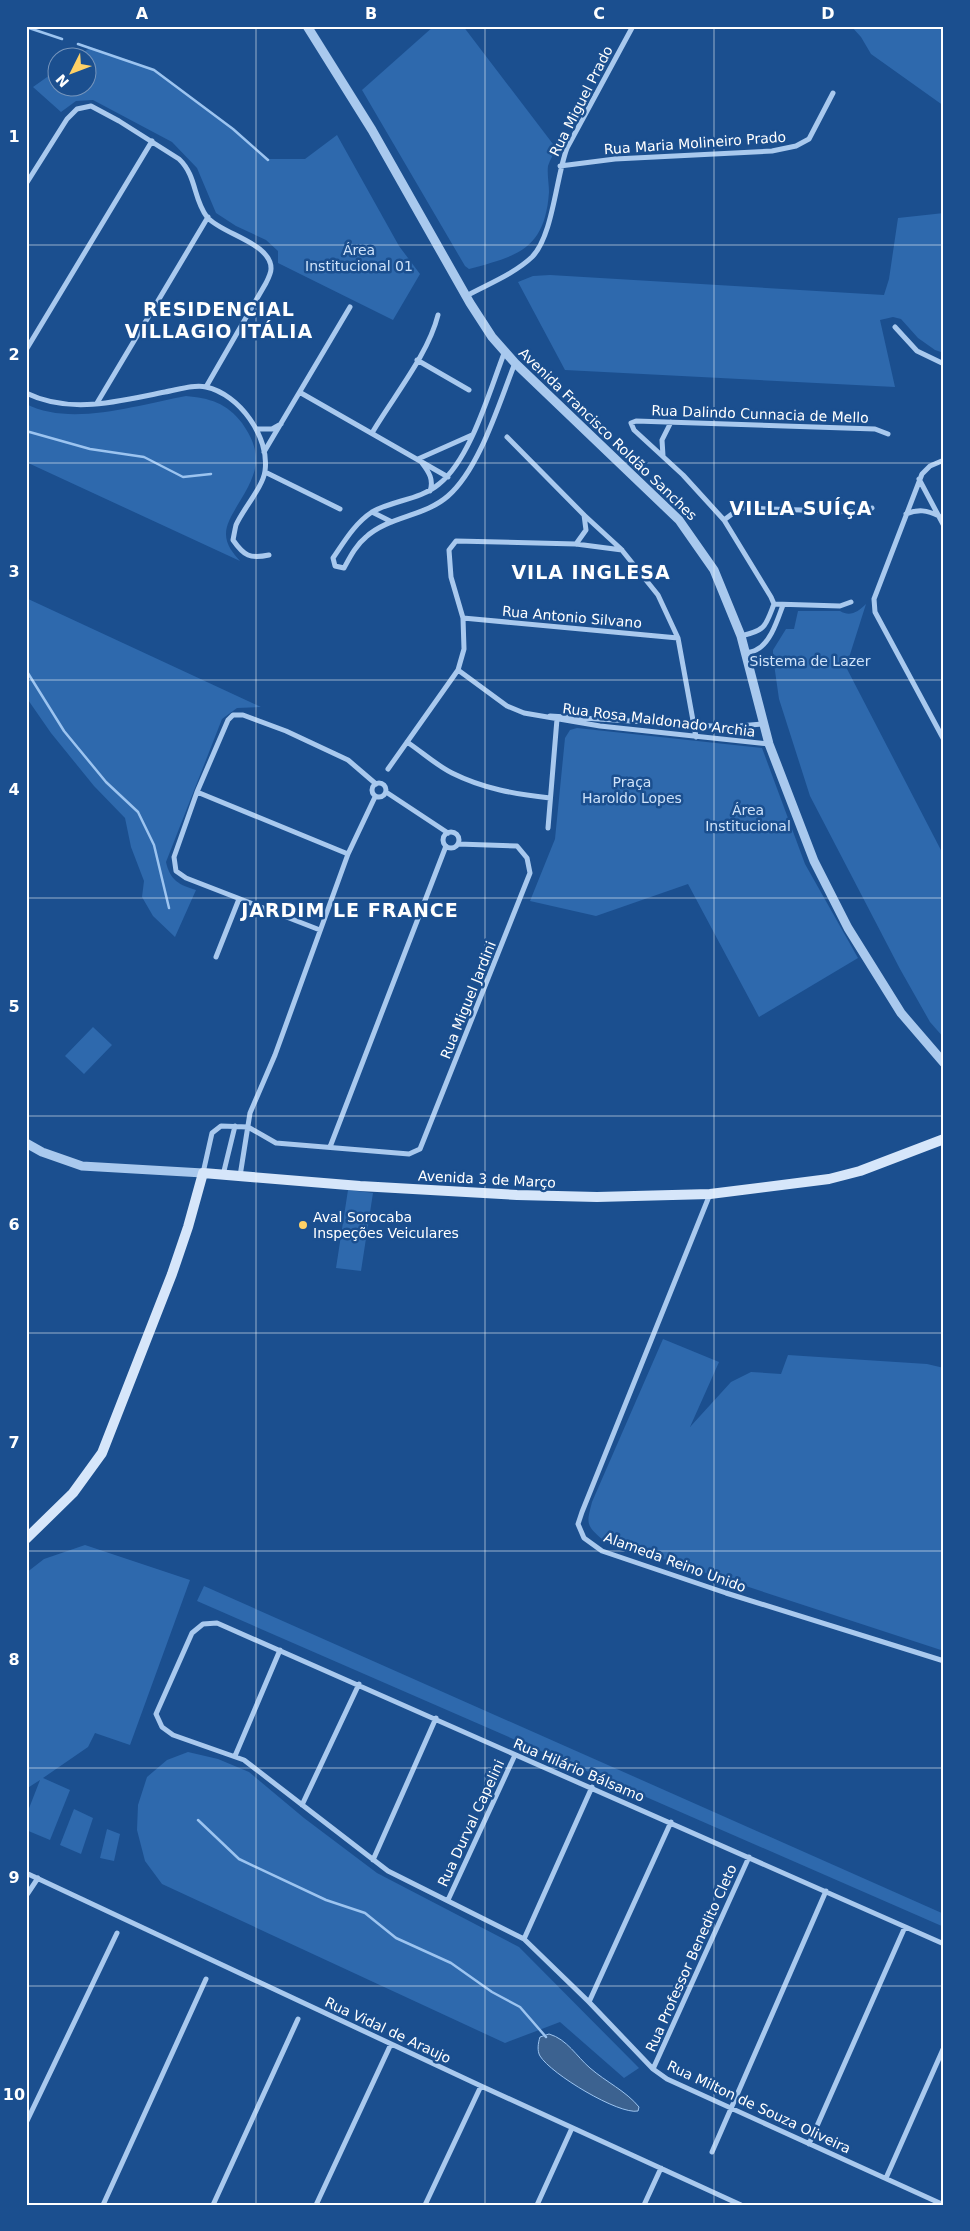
<svg xmlns="http://www.w3.org/2000/svg" width="970" height="2231" font-family="'DejaVu Sans',sans-serif">
<rect width="100%" height="100%" fill="#1b4f8f"/>
<path fill="#2e69ad" d="M434,26H463L556,148C554,153 550,160 548,166C547,174 549,184 549,192C545,250 517,256 469,269L465,266L362,90Z
M851,26H944V106L871,54L861,37Z
M90,48L154,70L233,129L267,159H305L337,135L399,246L420,274L393,320L278,263V251L266,240L236,226L216,213L197,168L172,142L93,100L76,101L61,112L33,87L57,70L58,88H88V58L76,57Z
M944,213V353L935,350L918,338L901,319L893,317L880,320L895,387L565,370L518,282L533,276L550,275L884,295L889,279L898,218Z
M186,396C209,398 227,403 242,423C265,456 257,474 237,506C232,515 226,524 226,534C226,545 233,553 240,561L26,462V404C71,427 137,405 186,396Z
M26,598L261,707L237,708L222,719L166,862C170,880 179,885 196,890L175,937L153,916L142,897L144,881L131,847L125,818L94,786L51,733L26,697Z
M866,604L846,667L944,856V1038L930,1022L900,969L810,796L779,699L773,657V650L786,629H794L798,611H840C850,617 858,612 866,604Z
M577,728L762,748L805,864L858,958L759,1017L688,884L596,916L530,901L555,839L565,738L570,730Z
M93,1027L112,1045L84,1074L65,1056Z
M348,1190L373,1193L361,1271L336,1268Z
M663,1339L719,1362L690,1427L731,1382L751,1372L781,1374L788,1355L927,1364L944,1368V1651L602,1539C585,1525 587,1522 592,1502Z
M85,1545L190,1580L130,1745L95,1733L88,1747L43,1778L70,1790L50,1840L26,1830V1816L40,1780L26,1789V1573L44,1559Z
M204,1586L944,1914V1927L197,1601Z
M188,1752L218,1759L249,1772L304,1818L377,1873L519,1947L639,2068L624,2078L560,2022L505,2043L162,1884L145,1861L137,1830L138,1805L147,1777L167,1760Z
M74,1809L93,1818L81,1854L60,1845Z
M107,1829L120,1834L114,1861L100,1858Z"/>
<path fill="#3c6290" stroke="#9cc4f0" d="M549,2034C567,2039 577,2057 590,2068C606,2082 626,2091 639,2107L638,2111C619,2115 551,2074 540,2056C537,2051 538,2043 540,2037Z"/>
<g fill="none" stroke-linecap="round" stroke-linejoin="round">
<path stroke="#9cc4f0" stroke-width="2.5" d="M26,27L62,39
M78,44L154,70L233,129L268,160
M26,431L90,449L144,457L183,477L211,474
M26,670L64,731L106,782L138,812L154,845L169,908
M198,1820L239,1859L326,1900L365,1913L396,1938L451,1963L492,1992L520,2007L546,2037"/>
<path stroke="#a9c9ee" stroke-width="5" d="M560,166L615,159L772,151L796,146L809,139L833,93
M26,184L67,119L77,109L91,106L119,121L179,159C197,176 193,199 207,217C221,234 272,243 271,269C271,273 268,279 266,283L206,387
M466,296C488,284 514,274 532,257C553,236 556,177 567,148L633,26
M895,327L917,351L944,364
M26,350L152,141
M505,351C490,389 471,459 439,484C420,500 393,500 372,512C355,523 344,542 333,558L335,566L344,568C350,557 356,545 366,537C389,516 424,517 448,496C480,468 499,403 515,363
M417,360L469,390
M26,393C71,415 119,401 165,392C177,390 194,384 206,387C239,394 270,437 265,471C263,487 243,509 236,525C235,529 234,535 233,540C244,556 250,559 269,555
M301,393L448,477
M97,403L208,217
M258,429H272L281,424
M372,433C393,397 428,355 438,315
M507,437L584,515L621,549L658,595L678,638L696,737
M264,452L350,307
M663,456L662,440L671,422
M418,459L472,435
M944,460L930,466L922,474L874,599L875,612L944,740
M422,463C429,472 434,480 430,491
M265,472L340,509
M919,479L944,526
M372,512L392,522
M906,514C918,509 927,510 939,516
M724,520L740,508L864,512L872,508
M576,544L586,530L584,515
M774,604L840,606L851,602
M463,618L678,638
M741,636C766,630 765,627 774,604L771,597L724,520L683,475L634,430L631,423L636,421L875,429L888,434
M744,653C748,652 753,652 756,650C771,643 778,618 783,605
M458,670L507,706L524,713L600,726L769,744
M550,716L728,727L762,724
M407,742C422,752 436,765 452,773C484,789 515,794 550,798
M388,769L458,670L464,649L463,618L451,577L449,550L456,541L576,544L622,550
M372 790a7 7 0 1 1 14 0a7 7 0 1 1-14 0Z
M197,792L348,854
M386,792L448,833
M548,828L557,719
M443 840a8 8 0 1 1 16 0a8 8 0 1 1-16 0Z
M320,930L186,878L176,871L174,857L197,792L228,720L233,715H243L286,731L348,760L376,784
M216,957L239,899
M330,1147L446,846
M203,1173L212,1133L221,1126L248,1127L276,1143L409,1154L420,1149L530,873L527,858L517,846L458,844
M223,1175L235,1126
M240,1176L250,1113L275,1055L348,854L375,797
M710,1194L582,1512L578,1524L584,1538L602,1551L726,1593L944,1661
M235,1756L280,1650
M302,1805L359,1684
M373,1860L436,1718
M26,1873L481,2086L741,2205
M26,1896L38,1878
M448,1900L515,1755
M524,1939L592,1787
M589,2002L671,1822
M653,2069L749,1857
M26,2123L117,1933
M809,2144L905,1927
M712,2152L826,1891
M886,2178L944,2047
M103,2205L206,1979
M213,2205L298,2019
M316,2205L391,2044
M425,2205L481,2086
M537,2205L572,2128
M644,2205L661,2168
M944,2205L667,2079L653,2069L589,2002L524,1939L388,1871L244,1760L173,1735L162,1727L156,1714L192,1633L203,1624L217,1623L944,1944"/>
<path stroke="#a9c9ee" stroke-width="9" d="M307,26L372,130L470,303L492,337L515,363L679,520L714,570L741,636L769,744L814,861L848,928L901,1013L944,1063
M26,1143L42,1152L82,1166L203,1173"/>
<path stroke="#d6e6fa" stroke-width="10" d="M26,1539L73,1493L102,1453L172,1274L188,1227L203,1173L360,1186L517,1195L597,1197L710,1194L829,1179L860,1171L944,1139"/>
</g>
<path fill="none" stroke="#fff" stroke-width="1" stroke-opacity="0.55" d="M256,26V2205M485,26V2205M714,26V2205M26,245H944M26,463H944M26,680H944M26,898H944M26,1116H944M26,1333H944M26,1551H944M26,1768H944M26,1986H944"/>
<circle fill="#ffd166" stroke="#1b4f8f" stroke-width="2" cx="303" cy="1225" r="5"/>
<g text-anchor="middle" stroke-width="5" stroke-linejoin="round" paint-order="stroke">
<g font-size="14" fill="#fff" stroke="#1b4f8f">
<text transform="translate(581 101) rotate(-63)" y="5">Rua Miguel Prado</text>
<text transform="translate(695 143) rotate(-4)" y="5">Rua Maria Molineiro Prado</text>
<text transform="translate(760 414) rotate(2)" y="5">Rua Dalindo Cunnacia de Mello</text>
<text transform="translate(608 434) rotate(44)" y="5">Avenida Francisco Roldão Sanches</text>
<text transform="translate(572 617) rotate(5)" y="5">Rua Antonio Silvano</text>
<text transform="translate(659 720) rotate(7)" y="5">Rua Rosa Maldonado Archia</text>
<text transform="translate(468 1000) rotate(-68)" y="5">Rua Miguel Jardini</text>
<text transform="translate(487 1179) rotate(3)" y="5">Avenida 3 de Março</text>
<text transform="translate(675 1562) rotate(20)" y="5">Alameda Reino Unido</text>
<text transform="translate(579 1770) rotate(23)" y="5">Rua Hilário Bálsamo</text>
<text transform="translate(471 1823) rotate(-65)" y="5">Rua Durval Capelini</text>
<text transform="translate(691 1958) rotate(-66)" y="5">Rua Professor Benedito Cleto</text>
<text transform="translate(388 2030) rotate(25)" y="5">Rua Vidal de Araujo</text>
<text transform="translate(759 2107) rotate(25)" y="5">Rua Milton de Souza Oliveira</text>
</g>
<g font-size="14" fill="#cfe3fa" stroke="#1b4f8f">
<text x="359" y="255">Área<tspan x="359" dy="16">Institucional 01</tspan></text>
<text x="810" y="666">Sistema de Lazer</text>
<text x="632" y="787">Praça<tspan x="632" dy="16">Haroldo Lopes</tspan></text>
<text x="748" y="815">Área<tspan x="748" dy="16">Institucional</tspan></text>
</g>
<g font-size="14" fill="#fff" stroke="#1b4f8f" text-anchor="start">
<text x="313" y="1222">Aval Sorocaba<tspan x="313" dy="16">Inspeções Veiculares</tspan></text>
</g>
<g font-size="19" font-weight="bold" letter-spacing="1" fill="#fff" stroke="#1b4f8f">
<text x="219" y="316">RESIDENCIAL<tspan x="219" dy="22">VILLAGIO ITÁLIA</tspan></text>
<text x="801" y="515">VILLA SUÍÇA</text>
<text x="591" y="579">VILA INGLESA</text>
<text x="350" y="917">JARDIM LE FRANCE</text>
</g>
</g>
<rect width="970" height="2231" fill="none" stroke="#1b4f8f" stroke-width="55"/>
<g transform="translate(72 72) rotate(228)"><circle r="24" fill="#1b4f8f" stroke="#7695bc"/>
<path d="M0-4L9 19L0 12L-9 19Z" fill="#ffd166"/>
<text y="-8" font-size="14" font-weight="bold" text-anchor="middle" fill="#ffffff">N</text>
</g>
<rect x="28" y="28" width="914" height="2176" fill="none" stroke="#fff" stroke-width="2"/>
<g font-size="16" text-anchor="middle" font-weight="bold" fill="#fff">
<text x="142" y="19">A</text>
<text x="371" y="19">B</text>
<text x="599" y="19">C</text>
<text x="828" y="19">D</text>
<text x="14" y="142">1</text>
<text x="14" y="360">2</text>
<text x="14" y="577">3</text>
<text x="14" y="795">4</text>
<text x="14" y="1012">5</text>
<text x="14" y="1230">6</text>
<text x="14" y="1448">7</text>
<text x="14" y="1665">8</text>
<text x="14" y="1883">9</text>
<text x="14" y="2100">10</text>
</g>
</svg>
